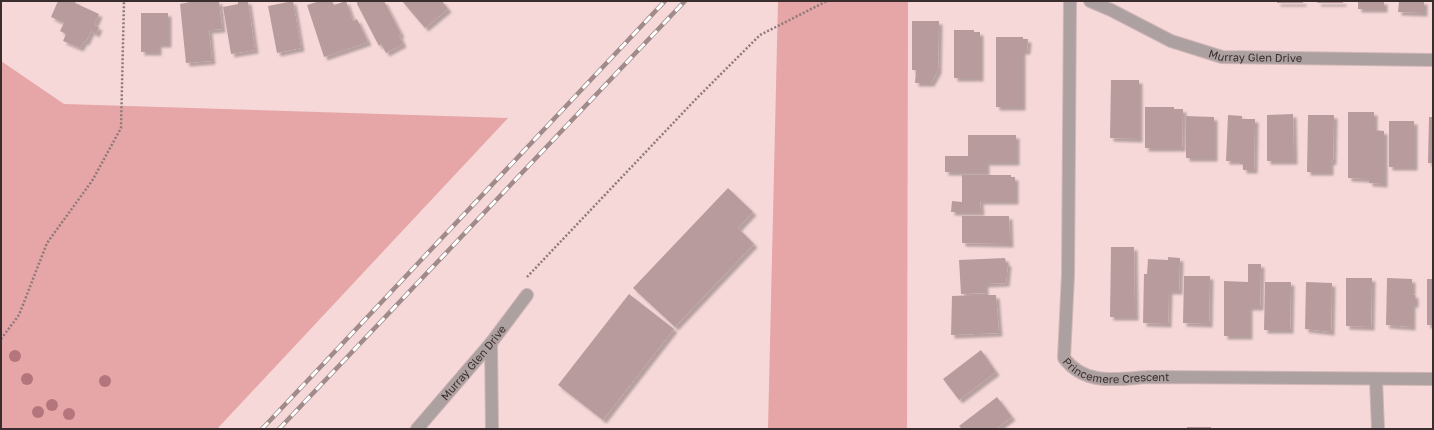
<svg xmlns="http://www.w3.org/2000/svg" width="1434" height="430" font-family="'Golos Text',sans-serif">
<defs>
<filter id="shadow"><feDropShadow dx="3.5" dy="3.5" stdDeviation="1" flood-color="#0004"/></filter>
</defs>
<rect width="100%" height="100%" fill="#f6d8d8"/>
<path fill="#e6a5a6" d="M778,1H908L907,429H768Z
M1,61L64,104L508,118L217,429H1Z"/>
<path fill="#b89c9d" filter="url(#shadow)" d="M58,1H77L75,3L99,14L94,25L99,27L96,34L91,31L86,42L84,41L80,48L63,41L66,34L60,31L64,23L51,17Z
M194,1H219L222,29L209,30L212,61L186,63L180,4Z
M248,1L255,50L231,54L223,7L238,4V2Z
M293,1L301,48L277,53L268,6Z
M320,1H332L334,5L346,1L353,21L357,19L368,42L324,57L307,5Z
M357,1H384L401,34L399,35L403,44L386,53L381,44L379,46L357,4Z
M402,1H442L448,9L425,28Z
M1277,1H1303V3H1277Z
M1318,1H1343V3H1317Z
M1358,1H1384V9H1358Z
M1399,1H1424V13L1398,12Z
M141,13H168V44H158V52H141Z
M912,21H939L938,70L931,83H915L916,70H912Z
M954,30H974V32H980V78H954Z
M996,37H1023V39H1028L1027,51H1022V107H996Z
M1111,80H1139V139L1110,138Z
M1145,107H1174V109H1183L1182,148H1145Z
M1348,112H1374V130L1384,131V184L1369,183V179L1348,178Z
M1293,114L1294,161H1267V115Z
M1228,115L1242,116V119H1255L1254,170H1243V164H1240V161H1226Z
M1308,115H1334L1333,161L1330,162V172H1307Z
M1186,116L1214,117V158H1186Z
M1429,117H1433V163H1428Z
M1389,121H1414V167H1389Z
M968,135H1016V162H986V172H945V156H968Z
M962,175H1011V177H1015V201H980L981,212H951L952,201L962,202Z
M728,188L753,212L738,228L754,244L675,327L633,288Z
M962,216H1009L1010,244L962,243Z
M1111,247H1134L1135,317H1110Z
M1168,257L1180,258L1179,291H1169L1168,324L1143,323L1144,274H1147L1148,259L1168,260Z
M1005,258L1006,263H1008L1006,283L985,284V293L961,294L959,260Z
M1248,264H1261L1260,307H1249V336H1224V281L1248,282Z
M1184,276H1210L1209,324L1183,323Z
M1346,278H1372L1371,327L1346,326Z
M1387,278L1412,279V294L1415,295V304H1412V327L1386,325Z
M1427,279H1433V325H1427Z
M1265,282H1291L1290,330H1264Z
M1306,282L1332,283L1331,332L1305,329Z
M629,294L674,329L603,420L558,385Z
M975,295H996L999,333L951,335L952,296Z
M981,350L996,372L959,400L943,379Z
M997,397L1012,417L996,429H962L959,426Z
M1187,427H1211V429H1187Z"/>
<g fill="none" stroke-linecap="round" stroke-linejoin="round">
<g stroke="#d0b6b6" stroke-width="14">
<g id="minor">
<path id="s1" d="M1070,1L1068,275L1064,358C1085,386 1117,379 1148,377L1433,379"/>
<path id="s2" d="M1090,1L1111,10L1171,41L1222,57L1433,60"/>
<path d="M491,343L492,429"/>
<path d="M1376,379L1378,429"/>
<path id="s3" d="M417,429L491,343L527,295"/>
</g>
</g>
<path stroke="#8e7a7a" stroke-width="2.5" stroke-dasharray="2 2" stroke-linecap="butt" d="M527,277L696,99L760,35L827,1
M1,339L19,315L47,243L92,181L121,128L124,1"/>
<use href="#minor" stroke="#ada0a0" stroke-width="12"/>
<g stroke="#a08a8a" stroke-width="4.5">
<path id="rail" d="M262,429L665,1
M279,429L685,1"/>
</g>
<use href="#rail" stroke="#fff" stroke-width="3" stroke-dasharray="9" stroke-linecap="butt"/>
</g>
<g fill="#b5757c">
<circle cx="15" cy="356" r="6"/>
<circle cx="27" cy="379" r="6"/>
<circle cx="105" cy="381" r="6"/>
<circle cx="52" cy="405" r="6"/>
<circle cx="38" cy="412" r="6"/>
<circle cx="69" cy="414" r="6"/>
</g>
<g text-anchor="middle" stroke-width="3" stroke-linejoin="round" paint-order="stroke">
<g font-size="11" fill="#392d2d" stroke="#fff">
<text dy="4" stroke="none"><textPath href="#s2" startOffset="177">Murray Glen Drive</textPath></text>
<text dy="4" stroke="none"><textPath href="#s3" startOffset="87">Murray Glen Drive</textPath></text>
<text dy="4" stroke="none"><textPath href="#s1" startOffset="414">Princemere Crescent</textPath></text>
</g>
</g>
<rect width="1434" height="430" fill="none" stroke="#392d2d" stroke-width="4"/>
</svg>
